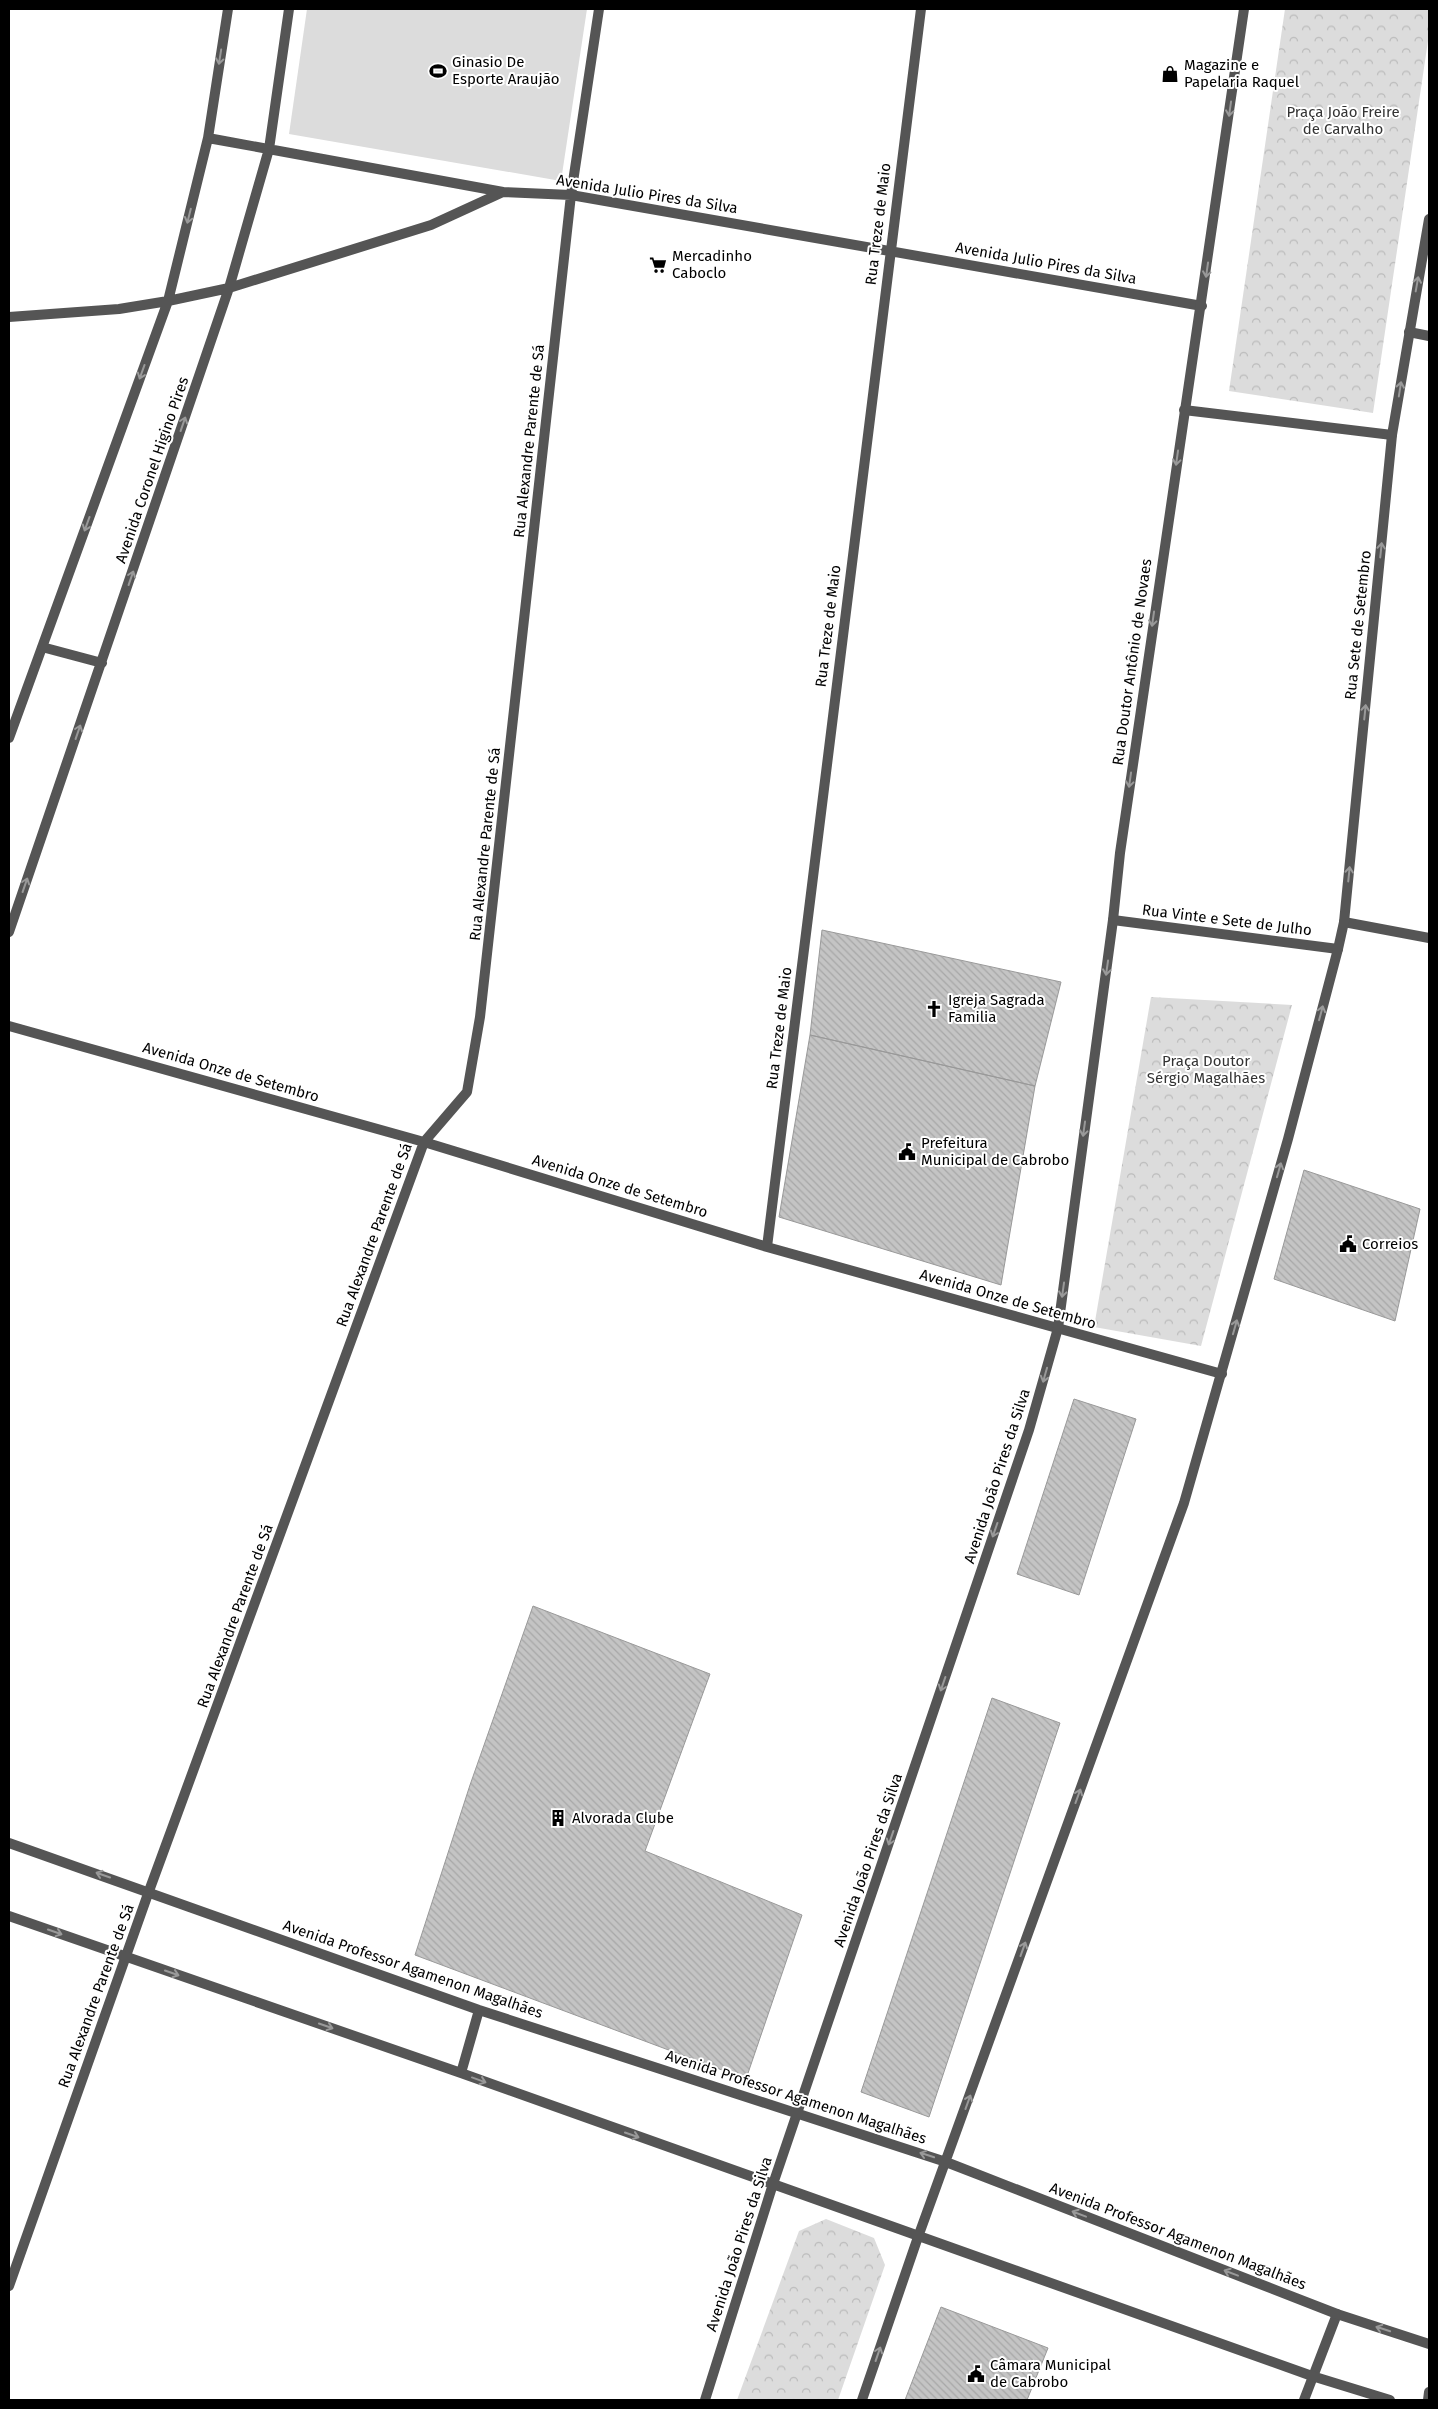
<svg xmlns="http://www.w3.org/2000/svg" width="1438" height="2409" font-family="'Fira Sans',sans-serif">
<defs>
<pattern id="forest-crowns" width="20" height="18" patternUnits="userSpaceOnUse" patternTransform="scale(1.25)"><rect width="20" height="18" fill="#dcdcdc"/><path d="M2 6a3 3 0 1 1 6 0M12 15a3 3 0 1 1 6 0" fill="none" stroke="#bbb"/></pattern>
<pattern id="building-back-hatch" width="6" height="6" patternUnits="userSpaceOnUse" patternTransform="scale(1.25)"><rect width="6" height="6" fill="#c4c4c4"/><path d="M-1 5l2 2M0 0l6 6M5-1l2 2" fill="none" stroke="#a7a7a7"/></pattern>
</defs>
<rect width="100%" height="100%" fill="#fff"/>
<path fill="#dcdcdc" d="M307,9H587L561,181L289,134Z"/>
<path fill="url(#forest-crowns)" d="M1285,9H1429V34L1373,413L1229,391Z
M1151,997L1292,1005L1201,1346L1094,1327Z
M826,2219L874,2238L885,2265L838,2400H737L799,2231Z"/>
<path fill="url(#building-back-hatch)" stroke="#999" d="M822,930L1061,982L1035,1086L810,1035Z
M810,1035L1035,1086L1001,1285L779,1217Z
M1304,1170L1420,1209L1395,1321L1274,1279Z
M1074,1399L1136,1419L1079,1595L1017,1574Z
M533,1606L710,1674L645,1851L802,1915L746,2079L415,1955L470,1785Z
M992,1698L1060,1723L929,2117L861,2092Z
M941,2307L1048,2348L1027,2400H905Z"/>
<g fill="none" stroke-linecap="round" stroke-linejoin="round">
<path stroke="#555" stroke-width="10" d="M208,138L503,192
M9,317L119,309L168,301L229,288L431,225L503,192L571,195L1202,306
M1409,332L1429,336
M1184,410L1392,435
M42,647L102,663
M9,738L168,301L208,138L228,9
M1113,920L1338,949
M1344,922L1429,938
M9,932L229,288L269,149L289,9
M9,1026L424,1142L767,1247L1222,1374
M767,1247L921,9
M9,2286L149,1891L424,1142L467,1092L480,1017L571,195L599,9
M1304,2400L1337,2314
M1428,2400L1429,2392"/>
<path stroke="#555" stroke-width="10" d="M9,1843L479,2010L946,2162L1337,2314L1429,2344
M9,1916L461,2073L1312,2376L1390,2400
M461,2073L479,2010
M705,2400L773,2184L1029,1430L1058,1328L1113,920L1120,853L1244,9
M862,2400L918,2237L1184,1503L1288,1139L1338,949L1344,922L1392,435L1429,219"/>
</g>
<defs><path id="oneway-shaft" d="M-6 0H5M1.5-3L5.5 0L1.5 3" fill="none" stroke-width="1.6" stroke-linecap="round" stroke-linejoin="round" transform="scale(1.25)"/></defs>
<g stroke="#999">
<use href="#oneway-shaft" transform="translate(220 57) rotate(99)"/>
<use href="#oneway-shaft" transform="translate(1230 109) rotate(98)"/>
<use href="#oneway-shaft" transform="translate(189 216) rotate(104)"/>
<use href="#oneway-shaft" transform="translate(1207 270) rotate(98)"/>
<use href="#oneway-shaft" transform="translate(1417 284) rotate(-80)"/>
<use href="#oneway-shaft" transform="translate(142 372) rotate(110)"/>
<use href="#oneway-shaft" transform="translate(1400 389) rotate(-81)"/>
<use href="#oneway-shaft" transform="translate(183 424) rotate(-71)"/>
<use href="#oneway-shaft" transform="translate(1177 458) rotate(98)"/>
<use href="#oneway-shaft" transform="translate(87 524) rotate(110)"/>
<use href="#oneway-shaft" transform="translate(1381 550) rotate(-84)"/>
<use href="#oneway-shaft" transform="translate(131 578) rotate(-71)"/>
<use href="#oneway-shaft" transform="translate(1153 619) rotate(98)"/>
<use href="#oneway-shaft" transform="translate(1365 712) rotate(-84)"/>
<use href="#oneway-shaft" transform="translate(78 732) rotate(-71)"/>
<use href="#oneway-shaft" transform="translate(1130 780) rotate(98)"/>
<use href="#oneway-shaft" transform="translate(1349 874) rotate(-84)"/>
<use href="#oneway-shaft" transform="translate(25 885) rotate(-71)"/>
<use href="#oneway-shaft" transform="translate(1107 968) rotate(98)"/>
<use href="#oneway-shaft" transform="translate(1321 1013) rotate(-75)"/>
<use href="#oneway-shaft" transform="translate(1084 1129) rotate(98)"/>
<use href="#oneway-shaft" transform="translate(1279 1170) rotate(-74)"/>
<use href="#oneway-shaft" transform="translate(1063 1290) rotate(98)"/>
<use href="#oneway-shaft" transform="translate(1235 1327) rotate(-74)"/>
<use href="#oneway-shaft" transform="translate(1045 1375) rotate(106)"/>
<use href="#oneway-shaft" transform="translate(995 1530) rotate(109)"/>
<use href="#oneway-shaft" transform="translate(943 1684) rotate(109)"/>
<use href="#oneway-shaft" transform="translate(1078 1796) rotate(-70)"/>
<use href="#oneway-shaft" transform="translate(891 1838) rotate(109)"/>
<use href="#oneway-shaft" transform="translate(103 1875) rotate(-161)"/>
<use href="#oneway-shaft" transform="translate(55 1932) rotate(19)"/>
<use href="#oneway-shaft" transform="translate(1023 1949) rotate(-70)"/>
<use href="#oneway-shaft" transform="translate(172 1973) rotate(19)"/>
<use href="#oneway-shaft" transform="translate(326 2026) rotate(19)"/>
<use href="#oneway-shaft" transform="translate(479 2080) rotate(20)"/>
<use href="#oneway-shaft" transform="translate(968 2102) rotate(-70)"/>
<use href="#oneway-shaft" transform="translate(632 2135) rotate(19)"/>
<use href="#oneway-shaft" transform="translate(927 2155) rotate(-162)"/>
<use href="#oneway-shaft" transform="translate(1079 2214) rotate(-159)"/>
<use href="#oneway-shaft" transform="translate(1231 2273) rotate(-159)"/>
<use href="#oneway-shaft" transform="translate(1383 2329) rotate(-162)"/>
<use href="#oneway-shaft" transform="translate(878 2354) rotate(-71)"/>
</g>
<defs>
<g id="stadium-bare" transform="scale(1.35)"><path d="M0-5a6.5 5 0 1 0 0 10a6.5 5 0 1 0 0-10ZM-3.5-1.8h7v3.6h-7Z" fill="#000" stroke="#fff" stroke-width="2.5" paint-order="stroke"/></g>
<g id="shop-bare" transform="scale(1.35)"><path d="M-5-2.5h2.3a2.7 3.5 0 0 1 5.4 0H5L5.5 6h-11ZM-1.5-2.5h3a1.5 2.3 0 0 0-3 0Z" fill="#000" stroke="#fff" stroke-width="2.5" paint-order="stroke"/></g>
<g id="supermarket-bare" transform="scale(1.35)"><path d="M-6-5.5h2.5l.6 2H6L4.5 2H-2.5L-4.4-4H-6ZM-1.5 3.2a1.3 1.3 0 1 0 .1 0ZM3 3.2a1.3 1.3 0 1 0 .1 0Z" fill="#000" stroke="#fff" stroke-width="2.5" paint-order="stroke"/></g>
<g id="church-bare" transform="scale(1.35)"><path d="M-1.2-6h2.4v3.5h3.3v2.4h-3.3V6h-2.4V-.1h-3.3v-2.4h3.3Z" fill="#000" stroke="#fff" stroke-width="2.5" paint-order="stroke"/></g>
<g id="civic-bare" transform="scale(1.35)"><path d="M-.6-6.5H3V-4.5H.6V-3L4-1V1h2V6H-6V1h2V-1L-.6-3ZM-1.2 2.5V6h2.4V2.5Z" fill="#000" stroke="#fff" stroke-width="2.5" paint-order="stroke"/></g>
<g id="building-bare" transform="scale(1.35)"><path d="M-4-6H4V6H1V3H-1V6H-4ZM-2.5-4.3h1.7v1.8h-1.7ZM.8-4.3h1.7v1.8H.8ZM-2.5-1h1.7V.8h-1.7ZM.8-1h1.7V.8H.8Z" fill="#000" stroke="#fff" stroke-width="2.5" paint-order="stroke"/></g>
</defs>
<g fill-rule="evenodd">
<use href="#stadium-bare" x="438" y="71"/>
<use href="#shop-bare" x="1170" y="74"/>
<use href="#supermarket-bare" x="658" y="265"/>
<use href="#church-bare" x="934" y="1009"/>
<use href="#civic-bare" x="907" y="1152"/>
<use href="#civic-bare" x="1348" y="1244"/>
<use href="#building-bare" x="558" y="1818"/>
<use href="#civic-bare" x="976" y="2374"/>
</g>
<g text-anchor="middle" stroke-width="4" stroke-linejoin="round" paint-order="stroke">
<g font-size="15" fill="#000" stroke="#fff" text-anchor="start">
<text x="452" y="67">Ginasio De<tspan x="452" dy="17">Esporte Araujão</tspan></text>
<text x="1184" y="70">Magazine e<tspan x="1184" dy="17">Papelaria Raquel</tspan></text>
<text x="672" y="261">Mercadinho<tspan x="672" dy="17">Caboclo</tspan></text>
<text x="948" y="1005">Igreja Sagrada<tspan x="948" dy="17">Familia</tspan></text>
<text x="921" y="1148">Prefeitura<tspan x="921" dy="17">Municipal de Cabrobo</tspan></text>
<text x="1362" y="1249">Correios</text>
<text x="572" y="1823">Alvorada Clube</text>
<text x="990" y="2370">Câmara Municipal<tspan x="990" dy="17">de Cabrobo</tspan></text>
</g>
<g font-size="15" fill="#333" stroke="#fff">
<text x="1343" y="117">Praça João Freire<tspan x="1343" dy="17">de Carvalho</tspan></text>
<text x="1206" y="1066">Praça Doutor<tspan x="1206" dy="17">Sérgio Magalhães</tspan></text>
</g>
<g font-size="15" fill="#000" stroke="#fff">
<text transform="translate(647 194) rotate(9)" y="5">Avenida Julio Pires da Silva</text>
<text transform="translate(878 224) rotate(-83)" y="5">Rua Treze de Maio</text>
<text transform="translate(1046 263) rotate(10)" y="5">Avenida Julio Pires da Silva</text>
<text transform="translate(529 441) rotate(-84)" y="5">Rua Alexandre Parente de Sá</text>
<text transform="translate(152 470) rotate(-71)" y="5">Avenida Coronel Higino Pires</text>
<text transform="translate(1358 625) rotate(-84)" y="5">Rua Sete de Setembro</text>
<text transform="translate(828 626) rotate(-83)" y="5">Rua Treze de Maio</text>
<text transform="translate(1132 662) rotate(-82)" y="5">Rua Doutor Antônio de Novaes</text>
<text transform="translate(485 844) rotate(-84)" y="5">Rua Alexandre Parente de Sá</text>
<text transform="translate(1227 920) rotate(7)" y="5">Rua Vinte e Sete de Julho</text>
<text transform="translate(779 1028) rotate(-83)" y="5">Rua Treze de Maio</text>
<text transform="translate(231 1072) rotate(16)" y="5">Avenida Onze de Setembro</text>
<text transform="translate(620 1186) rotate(17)" y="5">Avenida Onze de Setembro</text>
<text transform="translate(374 1235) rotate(-70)" y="5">Rua Alexandre Parente de Sá</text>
<text transform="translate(1008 1299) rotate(16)" y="5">Avenida Onze de Setembro</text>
<text transform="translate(997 1476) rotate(-72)" y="5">Avenida João Pires da Silva</text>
<text transform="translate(235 1616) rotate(-70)" y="5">Rua Alexandre Parente de Sá</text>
<text transform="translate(868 1860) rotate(-71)" y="5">Avenida João Pires da Silva</text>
<text transform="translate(413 1969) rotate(19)" y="5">Avenida Professor Agamenon Magalhães</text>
<text transform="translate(96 1996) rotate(-70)" y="5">Rua Alexandre Parente de Sá</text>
<text transform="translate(796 2097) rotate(18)" y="5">Avenida Professor Agamenon Magalhães</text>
<text transform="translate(1178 2236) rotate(21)" y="5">Avenida Professor Agamenon Magalhães</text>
<text transform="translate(739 2244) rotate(-72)" y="5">Avenida João Pires da Silva</text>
</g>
</g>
<rect width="1438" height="2409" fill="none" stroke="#000000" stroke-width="20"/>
</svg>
